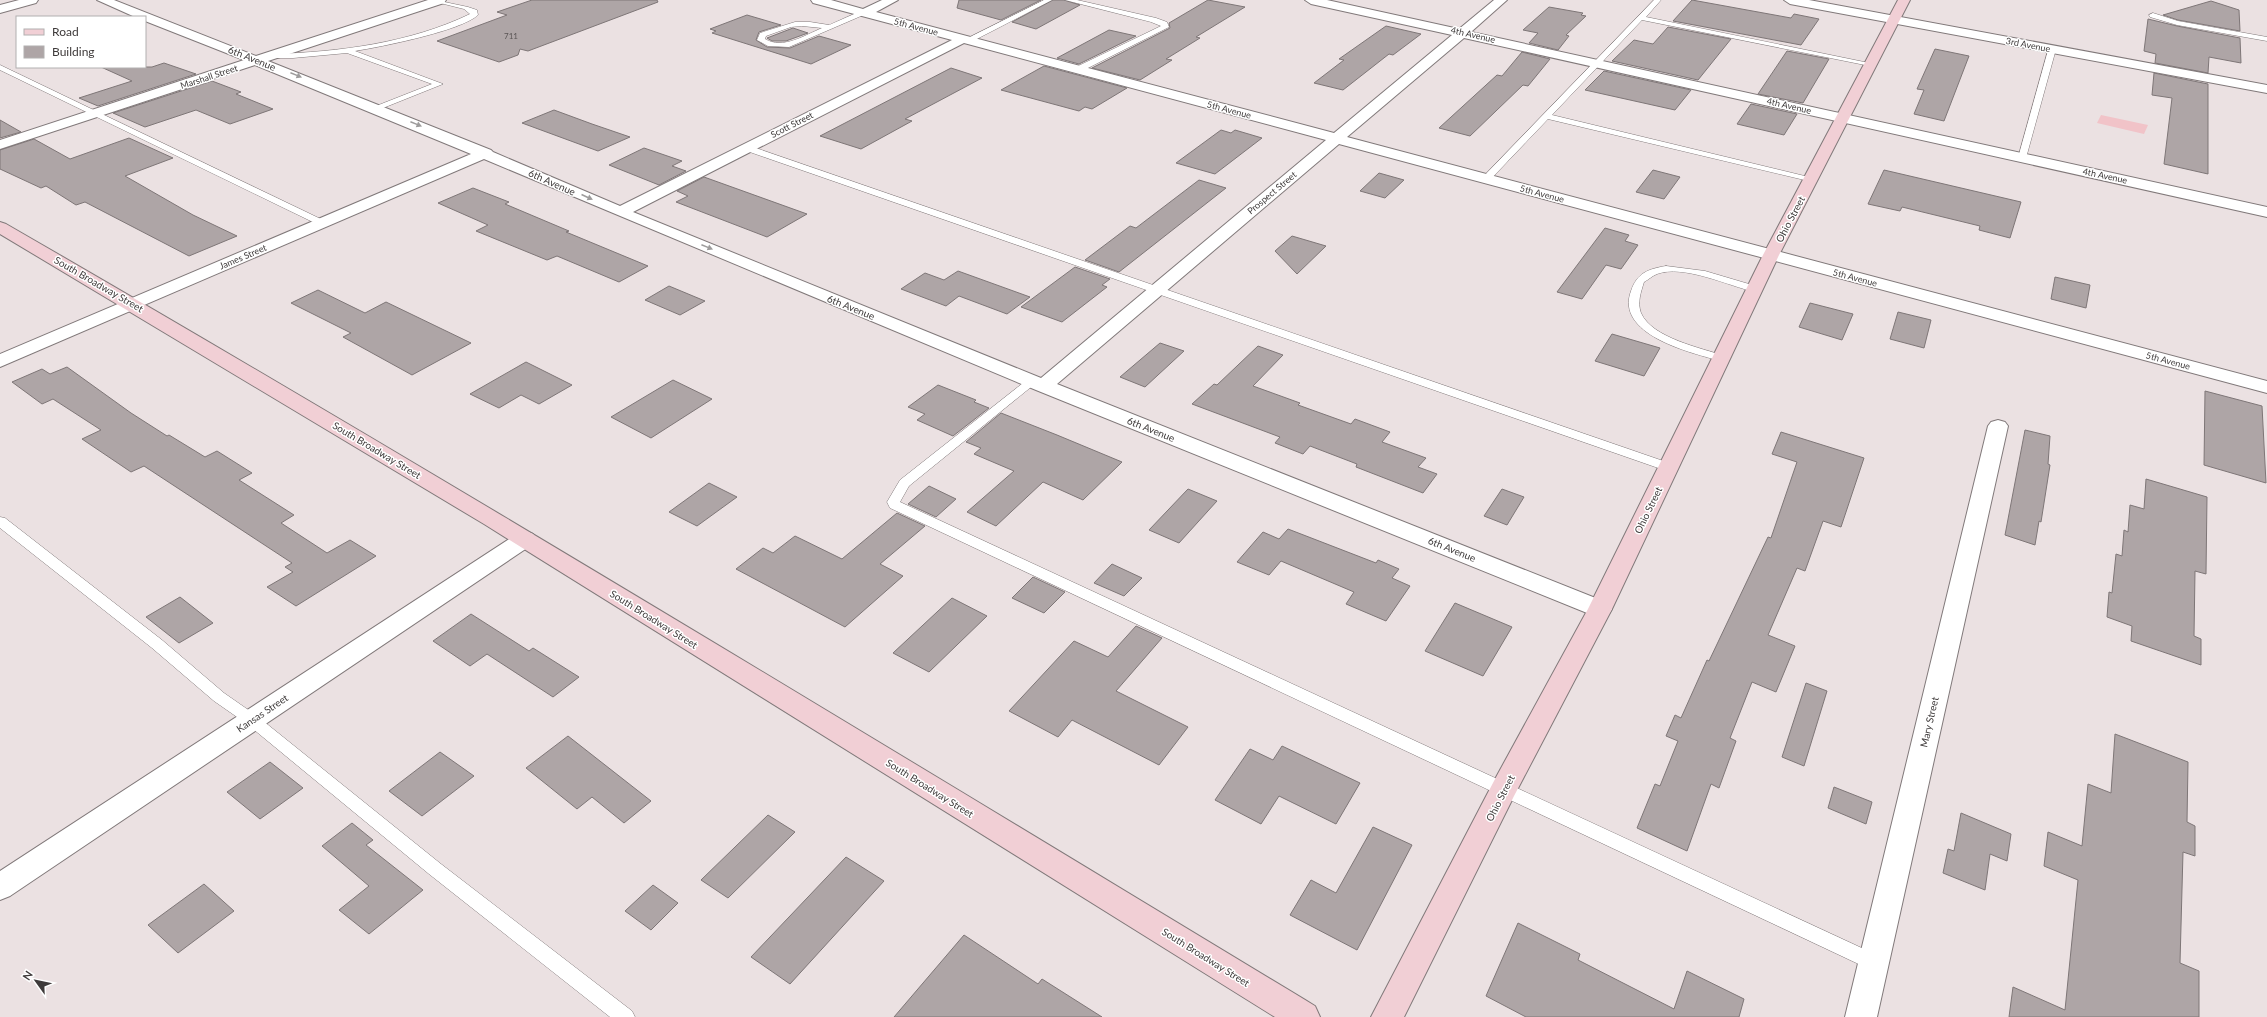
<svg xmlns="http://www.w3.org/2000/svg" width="2267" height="1017" font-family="Lato,sans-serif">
<rect width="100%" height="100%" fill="#ebe1e2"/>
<path fill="#f1c3c8" d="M2101,115L2148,125L2144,134L2097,123Z"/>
<path fill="#aea5a6" stroke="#7e7677" d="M532,0H657L658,2L528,51L520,49L518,55L499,62L437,41L507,15L497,12Z
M959,0H1041L1001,20L957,8Z
M1053,0H1064L1080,5L1036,29L1012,22Z
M1208,0L1245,7L1196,37L1200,38L1166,59L1172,60L1140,80L1092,68L1170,28L1169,23Z
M1692,0L1791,18L1794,14L1819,19L1801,45L1673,21Z
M2211,1L2239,10L2240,31L2178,20L2163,15Z
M1549,7L1583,13L1581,15L1586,16L1566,35L1569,36L1558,50L1529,43L1538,33L1523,30Z
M747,15L781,25L759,32L756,40L767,47L790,48L819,36L851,45L811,64L712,33L716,31L710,29Z
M2148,19L2177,26L2240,38L2241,63L2209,57L2208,73L2155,63L2156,54L2144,51Z
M1386,26L1421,34L1393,55L1389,54L1343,90L1314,83L1344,60L1339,59Z
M1668,27L1731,39L1698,80L1612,61L1634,40L1653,44Z
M793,28L808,33L786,41H772L767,38Z
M1109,30L1136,36L1079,64L1057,58Z
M1935,49L1969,56L1944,121L1914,114L1924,90L1917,89Z
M1787,51L1829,59L1803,103L1758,94Z
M1522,52L1550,59L1528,86L1523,85L1470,136L1439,128L1497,75L1502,76Z
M164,63L196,74L98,106L79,98L132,81L101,67H152Z
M1044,66L1127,88L1092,109L1085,107L1079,111L1001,90Z
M951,68L982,78L905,119L912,121L861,149L820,136Z
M1604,71L1691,90L1675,110L1585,90Z
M2154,73L2208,84V174L2164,164L2172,98L2152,95Z
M212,81L241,92L236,94L273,109L230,124L196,110L145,127L113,113Z
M1751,104L1797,114L1784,135L1737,124Z
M554,110L592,124L630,137L598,151L522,123Z
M0,120L21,132L0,138Z
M1221,130L1231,133L1235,130L1262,138L1215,174L1176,163Z
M129,138L173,158L125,176L193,215L237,236L189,256L85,202L76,205L46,186L41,188L0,169V150L34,139L70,159Z
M644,148L682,161L672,166L686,171L659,185L609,165Z
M1653,170L1680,177L1664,199L1636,192Z
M1884,170L2021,202L2010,238L1979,230L1980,226L1902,207L1900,211L1868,204Z
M1379,173L1404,180L1385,198L1360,191Z
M704,177L743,191L807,214L767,237L676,202L688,196L677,191Z
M1199,180L1226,188L1119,272L1085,260L1130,226L1136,228Z
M473,188L509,202L505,204L569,231L566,232L648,266L619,282L557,256L547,260L476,231L488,225L438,203Z
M1605,228L1629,235L1625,241L1638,245L1621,269L1606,265L1582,299L1557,292Z
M1292,236L1326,246L1297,274L1275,251Z
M1075,267L1110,279L1102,285L1107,287L1062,322L1021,307Z
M958,271L1030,297L1007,314L959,296L946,306L901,289L925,273L944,280Z
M2055,277L2090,285L2086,308L2051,299Z
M669,286L705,301L680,315L645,300Z
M318,290L365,313L386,302L471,343L412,375L343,337L351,333L291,303Z
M1810,303L1853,314L1842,340L1799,327Z
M1898,312L1931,320L1924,348L1890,339Z
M1612,334L1660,348L1644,376L1595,361Z
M1160,343L1184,351L1145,387L1120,377Z
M1258,346L1283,355L1253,386L1300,403L1298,405L1351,424L1355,419L1390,432L1382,442L1426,458L1418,467L1437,474L1423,493L1356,467L1357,464L1310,446L1303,454L1275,443L1280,437L1192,404L1214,384L1217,385Z
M526,362L572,385L539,404L521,395L499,408L470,394Z
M67,367L131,413L167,436L169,435L205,457L217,451L252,473L239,480L294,515L281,523L327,553L350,540L376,556L296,606L267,587L293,572L285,567L292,563L144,466L131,472L82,439L101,430L53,399L42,404L12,382L42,369L50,374Z
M673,380L712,399L651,438L611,417Z
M938,385L976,400L974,402L989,408L953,436L917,420L925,414L908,407Z
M2205,391L2262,406L2266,483L2204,465Z
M1001,413L1057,435L1122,462L1083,500L1043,482L996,526L967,512L1014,471L974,454L981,448L966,442Z
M2025,430L2050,436L2048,464L2050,465L2041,522L2039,521L2035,545L2005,535Z
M1781,432L1864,458L1841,527L1823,521L1805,571L1797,568L1768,635L1795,646L1776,692L1752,682L1730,738L1736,741L1719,788L1711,784L1687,851L1637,828L1655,784L1660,786L1678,741L1666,736L1675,715L1681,718L1707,660L1709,661L1768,537L1771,538L1797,462L1772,454Z
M2146,479L2207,497L2206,574L2195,571L2194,636L2201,639V665L2131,641L2132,626L2107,617L2109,592L2112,593L2116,554L2122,556L2124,530L2128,532L2130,505L2144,509Z
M709,483L737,497L697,526L669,512Z
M929,486L956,499L936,517L908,504Z
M1188,489L1217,501L1179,543L1149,530Z
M1502,489L1524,497L1507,525L1484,516Z
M897,513L925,526L880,564L903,576L845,627L736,569L763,548L773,553L795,536L842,559Z
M1288,529L1376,563L1378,560L1399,569L1392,578L1410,586L1386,621L1346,604L1354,592L1281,561L1269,575L1237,562L1263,532L1279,539Z
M1112,564L1142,578L1124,596L1094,583Z
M1033,577L1065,592L1044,613L1012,598Z
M180,597L213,623L179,643L146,617Z
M952,598L987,616L929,672L893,653Z
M1455,603L1512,627L1483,676L1425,651Z
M471,614L529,651L533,648L579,677L553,697L487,654L470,666L433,641Z
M1136,626L1162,638L1116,691L1188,727L1159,765L1072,720L1058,737L1009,711L1074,641L1108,657Z
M1806,683L1827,691L1804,766L1782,757Z
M2115,734L2188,762L2187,822L2195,826V856L2183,852L2180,963L2199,971V1017H2009L2013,987L2065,1010L2078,880L2044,866L2048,832L2082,846L2088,784L2111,793Z
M568,736L651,801L624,823L592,797L577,809L526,768Z
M1282,746L1360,783L1336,824L1279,796L1261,824L1215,800L1250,749L1273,760Z
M440,752L474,776L422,816L389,791Z
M270,762L303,788L260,819L227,792Z
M1834,787L1872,802L1866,824L1828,808Z
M1961,813L2011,834L2007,861L1990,854L1985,890L1943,873L1948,849L1954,851Z
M768,815L795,832L728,898L701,880Z
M352,823L373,840L366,845L423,890L369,934L339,910L369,886L322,846Z
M1373,827L1412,845L1357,950L1290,915L1311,880L1336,893Z
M846,857L884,881L790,984L751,957Z
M204,884L234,911L178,953L148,925Z
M653,885L678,903L651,930L625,911Z
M1518,923L1580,954L1578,960L1674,1009L1687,971L1744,999L1739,1017H1526L1486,996Z
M964,935L1038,984L1042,979L1102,1017H894Z"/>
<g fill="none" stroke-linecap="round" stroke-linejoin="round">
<g stroke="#81797a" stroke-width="1">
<path id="lane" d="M435,0L468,7L477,10L478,15C461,31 380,47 355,51L443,84L378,110L371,108L432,84L347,53L293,58H273L269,56L273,54C339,52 410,43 470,14L464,9L436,2Z
M1044,0H1052L971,42L964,40Z
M1065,0H1077L1156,18L1167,22L1169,27L1080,72H1074V68L1161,26L1151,22Z
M1654,0H1661L1646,17L1874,64L1870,66L1642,20L1552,115L1813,178V182L1548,119L1489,181H1483V177Z
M861,11L868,13L789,47L768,46L757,40L760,33L795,22H810L829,25ZM802,26L822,28C805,35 783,50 765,39L766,36L791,27Z
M2153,13L2178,21L2267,37V41L2177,25L2150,17L2149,15Z
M2049,47L2056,49L2026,158L2019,160L2018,158Z
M0,65L325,221L327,223L322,226L319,225L0,70Z
M747,145L1672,464L1674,467L1672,470H1664L744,150L743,148Z
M1666,266L1705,271L1759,287L1760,289L1755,292C1729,286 1683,264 1657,274C1652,276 1648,280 1644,282C1641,292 1637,302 1641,313C1652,338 1701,348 1725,356L1727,358L1725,360H1717C1688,352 1615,334 1631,291C1637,273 1648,269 1666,266Z
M1032,378L1038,381L1036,383L909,486L900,502L1879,956L1882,962L1879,968L1873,971L1867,968L890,508L887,502L900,480L1028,379Z
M0,517L5,518L162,640L224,693L257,716L441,864L632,1011L635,1017H610L429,874L247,724L214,701L152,648L0,528Z"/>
</g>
<g stroke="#81797a" stroke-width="2">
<path id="street" d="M19,0H38L36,3L0,13V5Z
M97,0H114L256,56L428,0H446L444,3L268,61L491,150L493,152L620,206L952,40L813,3L811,0H831L863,9L882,0H898L876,12L1334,133L1452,35L1311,4L1305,0H1327L1459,29L1494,0H1507L1471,32L2267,207V217L1464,38L1347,137L2267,381V393L1339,144L1057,384L1608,603L1612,609L1608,615L1600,618L1592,615L1036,390L484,159L0,367V354L471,154L255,65L0,149V140L244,60L145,21V17H135ZM964,43L1326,140L1041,378L633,212Z
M1784,0H1809L2267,85V93L1790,4Z
M1998,420L2005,422L2008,426L1877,1017H1845L1988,426L1991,422Z
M525,531L533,534L536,539L533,544L10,896L0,900V871L517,534Z"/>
</g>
<g stroke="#81797a" stroke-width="2">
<path id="secondary" d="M1898,0H1910L1779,255L1612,609L1514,796L1404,1017H1371L1494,781L1588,609L1763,255Z
M0,222L6,224C446,478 880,743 1315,1006L1320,1017H1275L484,524L0,234Z"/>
</g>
<use href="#lane" fill="#fff" fill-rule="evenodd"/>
<use href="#street" fill="#fff" fill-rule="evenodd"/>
<use href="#secondary" fill="#f1cfd5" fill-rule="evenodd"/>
</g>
<defs><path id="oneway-solid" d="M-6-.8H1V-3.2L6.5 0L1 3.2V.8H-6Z"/></defs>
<g fill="#9e9c9c">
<use href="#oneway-solid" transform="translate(296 75) rotate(22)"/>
<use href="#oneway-solid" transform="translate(416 124) rotate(22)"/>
<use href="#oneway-solid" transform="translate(587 197) rotate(24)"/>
<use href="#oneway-solid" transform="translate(707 247) rotate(22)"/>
</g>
<g text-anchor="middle" stroke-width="3" stroke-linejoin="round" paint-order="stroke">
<g font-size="8" fill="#5a5555">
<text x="511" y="39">711</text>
</g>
<g font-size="9" fill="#3e3a3a" stroke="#fff">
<text transform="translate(916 27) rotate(15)" y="3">5th Avenue</text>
<text transform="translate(1473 35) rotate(13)" y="3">4th Avenue</text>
<text transform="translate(2028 45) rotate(11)" y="3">3rd Avenue</text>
<text transform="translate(209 77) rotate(-18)" y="3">Marshall Street</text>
<text transform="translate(1789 106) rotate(13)" y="3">4th Avenue</text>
<text transform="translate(1229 110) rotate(15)" y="3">5th Avenue</text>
<text transform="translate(792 125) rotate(-27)" y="3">Scott Street</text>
<text transform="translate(2105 176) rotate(12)" y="3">4th Avenue</text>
<text transform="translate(1272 193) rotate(-40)" y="3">Prospect Street</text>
<text transform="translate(1542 194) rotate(15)" y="3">5th Avenue</text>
<text transform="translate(243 257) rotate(-23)" y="3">James Street</text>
<text transform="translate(1855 278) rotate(15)" y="3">5th Avenue</text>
<text transform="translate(2168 361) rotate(15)" y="3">5th Avenue</text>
</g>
<g font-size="10" fill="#3e3a3a" stroke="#fff">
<text transform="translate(252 58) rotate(22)" y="4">6th Avenue</text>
<text transform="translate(552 182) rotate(24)" y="4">6th Avenue</text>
<text transform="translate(1790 219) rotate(-62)" y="4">Ohio Street</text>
<text transform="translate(99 284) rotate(30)" y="4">South Broadway Street</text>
<text transform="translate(851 307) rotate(22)" y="4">6th Avenue</text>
<text transform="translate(1151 429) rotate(22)" y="4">6th Avenue</text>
<text transform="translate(377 450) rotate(31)" y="4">South Broadway Street</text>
<text transform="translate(1648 510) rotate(-64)" y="4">Ohio Street</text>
<text transform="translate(1452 549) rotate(22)" y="4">6th Avenue</text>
<text transform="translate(654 619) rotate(32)" y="4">South Broadway Street</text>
<text transform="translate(262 713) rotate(-34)" y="4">Kansas Street</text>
<text transform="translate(1929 722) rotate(-77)" y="4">Mary Street</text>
<text transform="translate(930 788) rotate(32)" y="4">South Broadway Street</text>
<text transform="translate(1500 798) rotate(-63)" y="4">Ohio Street</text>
<text transform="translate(1206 957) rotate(32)" y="4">South Broadway Street</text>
</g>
</g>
<rect x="16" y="16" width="130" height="52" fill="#ffffff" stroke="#b2b0b0"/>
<rect x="24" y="29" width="20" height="6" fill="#f1cfd5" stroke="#b2b0b0"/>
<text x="52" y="36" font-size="12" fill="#3e3a3a">Road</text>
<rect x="24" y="46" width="20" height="12" fill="#aea5a6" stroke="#b2b0b0"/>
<text x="52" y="56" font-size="12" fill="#3e3a3a">Building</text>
<g transform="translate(36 981) rotate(303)" stroke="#ffffff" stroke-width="3" paint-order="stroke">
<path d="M0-3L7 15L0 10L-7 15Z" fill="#3e3a3a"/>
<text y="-6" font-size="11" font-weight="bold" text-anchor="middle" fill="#3e3a3a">N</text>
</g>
</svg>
